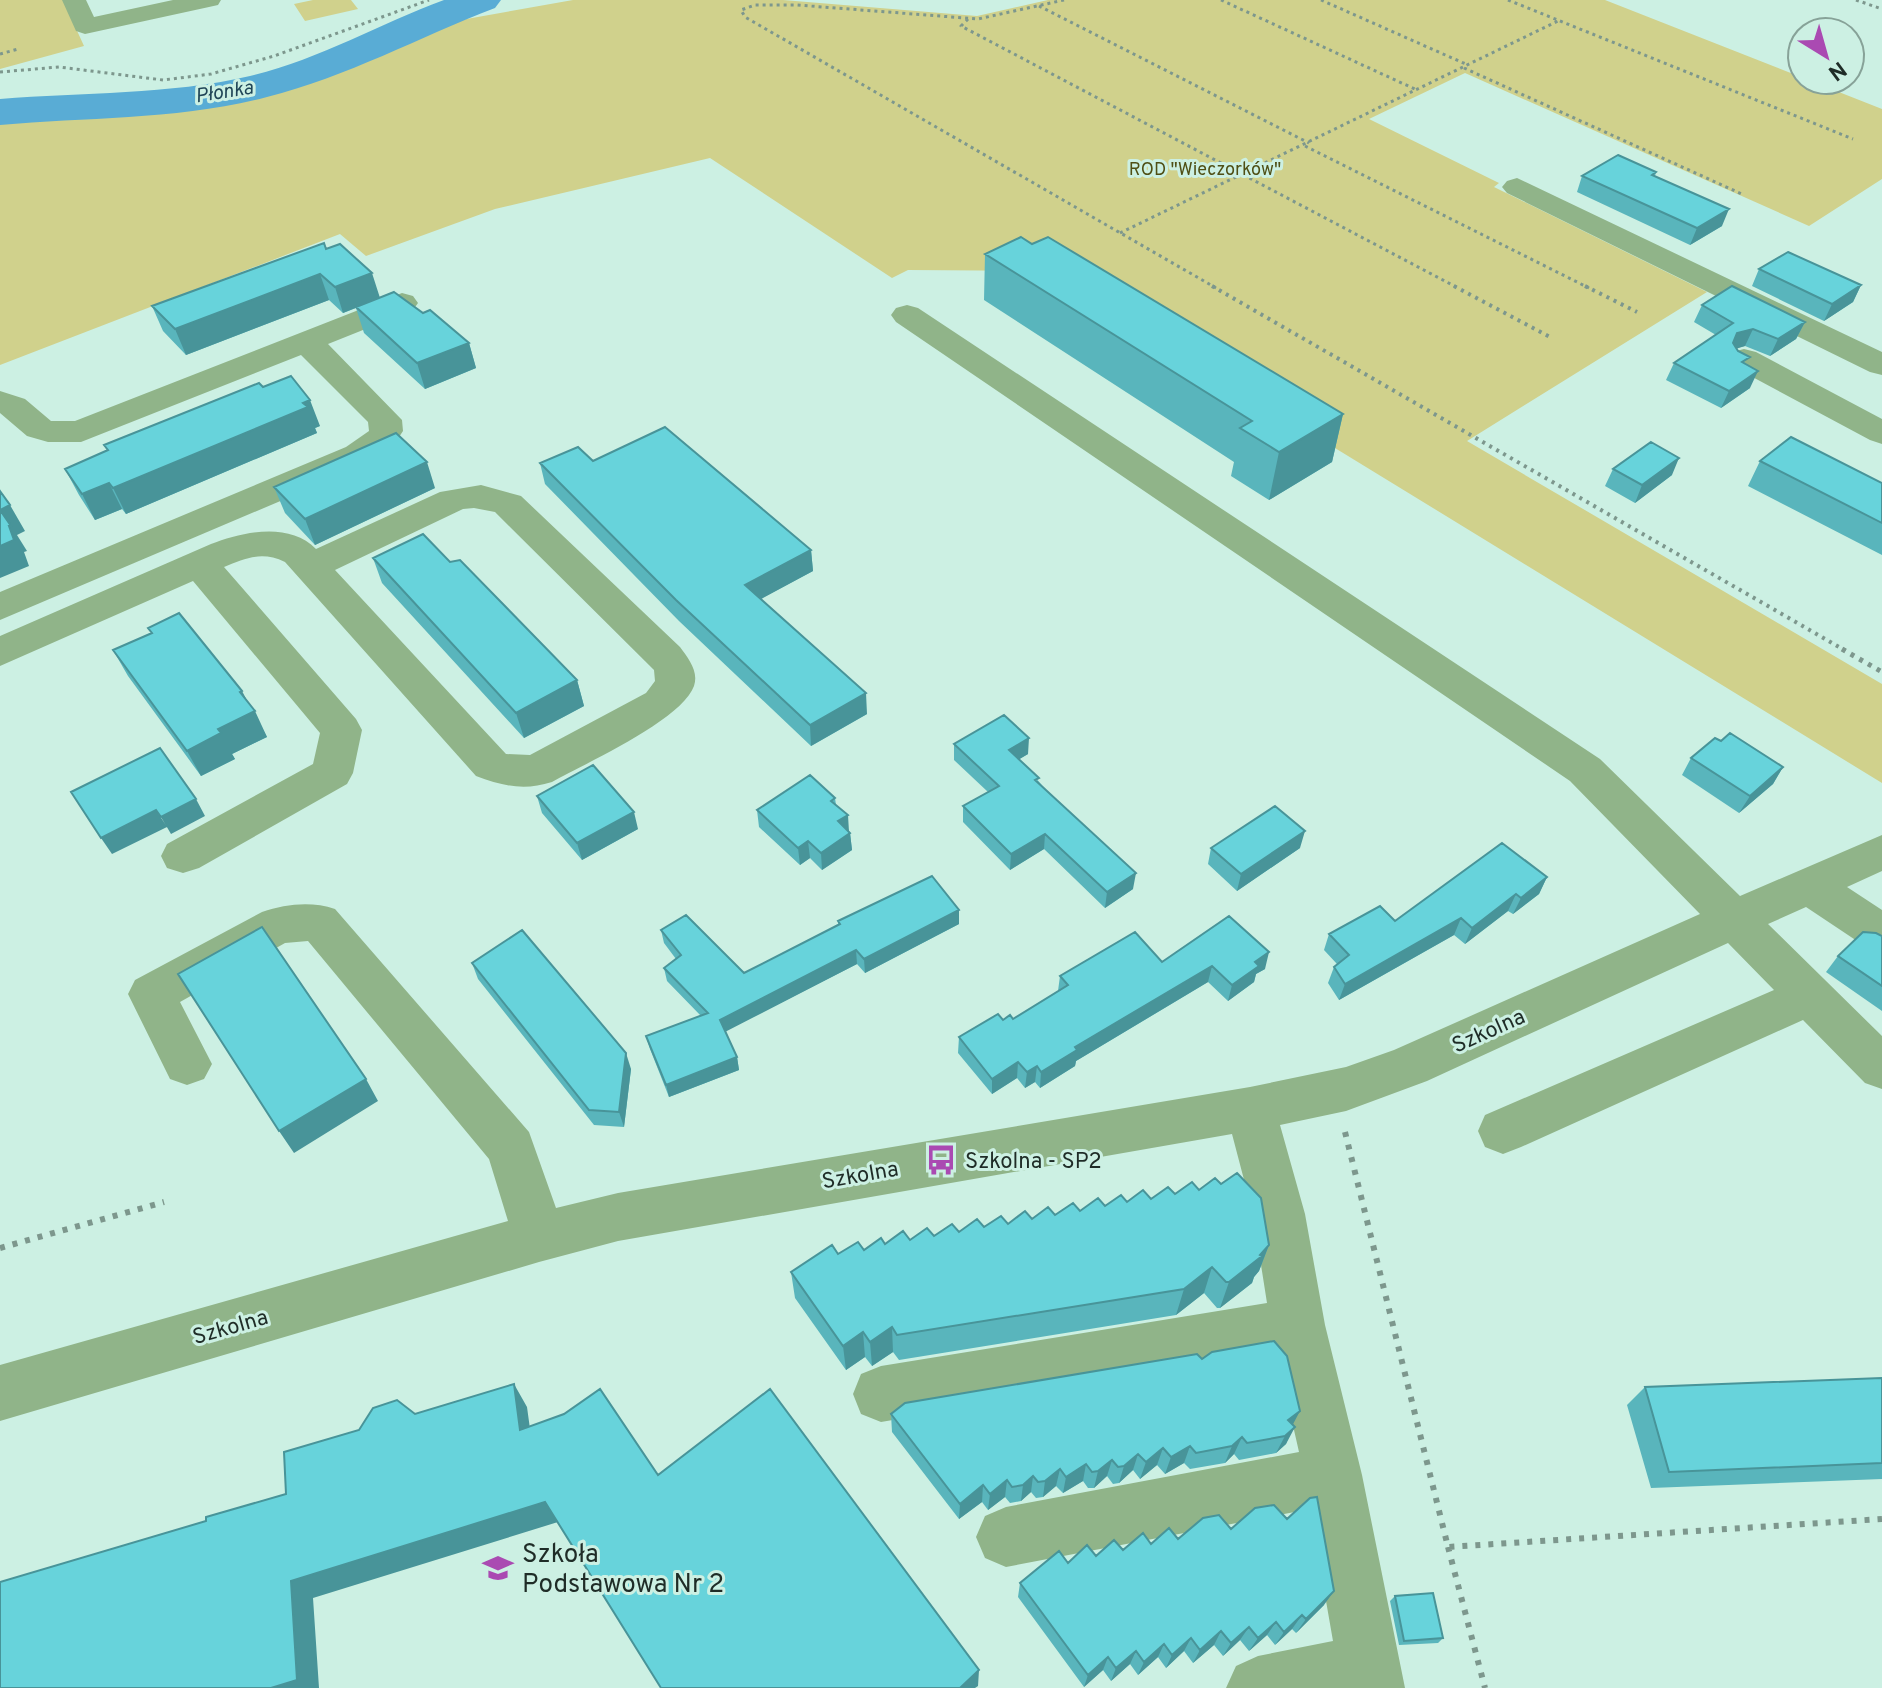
<svg xmlns="http://www.w3.org/2000/svg" width="1882" height="1688" font-family="Overpass,sans-serif">
<rect width="100%" height="100%" fill="#ccf0e3"/>
<path fill="#d0d18c" d="M0,0H63L84,46L0,69Z
M313,0H351L358,9L305,21L294,4Z
M573,0H783L977,16L1048,0H1605L1882,109V179L1809,226L1465,73L1369,119L1499,183L1494,187L1707,292L1467,441L1882,684V783L1046,271L908,270L892,278L710,158L495,209L366,256L340,234L0,365V124L217,104L317,78L444,23Z"/>
<g fill="none" stroke-linecap="round" stroke-linejoin="round">
<path fill="#59acd5" fill-rule="evenodd" d="M444,0H501L495,8C419,37 347,77 267,97C180,120 89,117 0,125V99C83,92 169,95 250,76C318,60 379,24 444,0Z"/>
<path stroke="#7d978d" stroke-width="3" stroke-dasharray="3 4" stroke-linecap="butt" d="M1064,0L978,19L797,5H755L741,10L745,17L1216,288
M1221,0L1417,90
M1321,0L1468,65
M1508,0L1853,139
M1856,0L1882,9
M1039,6L1309,143
M968,19L961,26L1458,288
M0,54L18,49
M1464,68L1744,195
M0,72L59,67L163,80L211,74L274,56L429,0
M1305,146L1589,288
M1120,233L1560,20"/>
<path stroke="#7d978d" stroke-width="4" stroke-dasharray="3 5" stroke-linecap="butt" d="M1212,286L1846,651
M1454,286L1552,338
M1585,286L1637,312"/>
<path stroke="#7d978d" stroke-width="5" stroke-dasharray="4 6" stroke-linecap="butt" d="M1842,649L1882,672"/>
<path stroke="#7d978d" stroke-width="6" stroke-dasharray="5 8" stroke-linecap="butt" d="M1345,1132L1448,1547L1882,1519
M0,1248L164,1202
M1448,1547L1485,1688"/>
<path fill="#90b489" fill-rule="evenodd" d="M62,0H86L94,17L173,0H221L218,5L209,7L85,34L76,31Z
M1517,178L1882,352V375L1870,372L1507,193L1502,187L1507,181Z
M402,293L413,296L418,303L413,310L328,344L402,420L403,431L391,449L370,463L0,620V592L346,447L369,431L368,422L301,355L81,442H48L27,436L0,413V391L25,399L51,421H75Z
M907,305L918,308L1600,759L1740,896L1882,835V871L1847,887L1882,910V953L1866,947L1806,907L1768,924L1882,1036V1089L1865,1083L1803,1020L1521,1147L1503,1154L1485,1147L1478,1131L1485,1115L1774,990L1728,943L1427,1081L1346,1111L1280,1125L1305,1214L1325,1325L1362,1475L1405,1688H1226L1236,1666L1258,1656L1333,1641L1310,1509L1006,1567L985,1558L976,1537L985,1516L1006,1507L1299,1452L1277,1355L881,1422L861,1414L853,1394L861,1374L881,1366L1267,1303L1253,1214L1232,1134L618,1241L539,1262L0,1421V1365L508,1221L489,1159L308,941L285,943L180,1002L212,1064L204,1079L187,1085L170,1079L128,994L135,980L262,912C286,904 311,901 335,909L529,1132L556,1208L618,1193L1250,1087L1346,1067L1394,1050L1700,914L1570,781L896,322L891,315L896,308Z
M1744,349L1756,352L1882,419V444L1870,440L1732,366L1728,359L1732,352Z
M481,485L521,496L680,647C688,658 699,671 694,686C682,720 586,763 552,782C524,791 503,786 476,776L285,562C262,551 246,558 224,567L356,719L362,730L353,773L347,784L199,868L183,873L167,868L161,856L167,844L313,764L320,733L193,581L0,666V636L211,544C242,532 289,521 316,549L440,492ZM474,508L495,512L654,670L655,681L646,693L530,755L506,754L335,570L463,509Z"/>
</g>
<path fill="#59b5bc" d="M1656,172L1655,176L1722,226L1690,245L1577,192L1582,176Z
M1032,244L1343,414L1332,462L1269,500L1231,476L1234,462L984,300L985,254Z
M326,249L380,298L423,313L469,343L476,368L425,389L364,333L356,308L343,313L329,300L186,355L163,331L152,306Z
M1759,269L1861,285L1853,302L1824,321L1752,286Z
M1702,305L1805,322L1796,339L1770,356L1745,346L1737,348L1746,365L1750,388L1721,408L1666,380L1674,363L1716,335L1694,322Z
M263,387L320,426L315,428L317,433L126,514L122,509L95,520L79,495L65,469L107,451L104,445Z
M593,461L811,550L813,571L760,599L867,714L811,746L679,621L545,484L540,463Z
M1760,461L1882,483V555L1748,486Z
M1613,469L1672,475L1635,503L1605,486Z
M274,487L435,488L315,545L285,513Z
M373,558L577,680L584,706L524,738L382,583Z
M148,628L248,702L267,737L232,754L235,759L201,776L128,676L113,650L151,633Z
M1721,741L1783,767L1773,784L1739,813L1682,775L1691,758Z
M954,744L1028,754L1019,759L1133,889L1105,908L1044,849L1010,870L963,822V806L988,792L954,760Z
M537,796L638,829L582,860L542,813Z
M835,798L836,805L850,833L852,850L822,870L810,858L800,865L759,827L757,810Z
M1211,848H1300L1237,891L1208,864Z
M1547,877L1539,894L1513,914L1508,911L1465,944L1454,935L1339,1000L1328,983L1334,967L1337,964L1324,950L1329,934L1395,921Z
M959,910V924L865,973L857,964L725,1031L737,1057L739,1070L669,1097L650,1049L646,1036L701,1016L667,981L664,968L676,959L664,943L661,930L744,973L838,925V921Z
M1882,936V1011L1826,972L1838,956Z
M1162,962L1265,969L1256,974L1254,982L1228,1001L1208,982L1076,1061L1075,1066L1040,1088L1035,1082L1025,1088L1017,1078L992,1094L958,1053L959,1037L1003,1020L1013,1019L1058,991L1060,976Z
M472,963L631,1069L624,1127L594,1125L478,979Z
M1175,1194L1269,1245L1259,1271L1254,1277L1252,1283L1220,1308H1217L1204,1293L1176,1315L899,1360L893,1352L872,1366L865,1357L846,1370L795,1298L791,1272L838,1254L864,1250L885,1244L959,1232Z
M1202,1359L1293,1424L1286,1444L1276,1453L1239,1460L1234,1454L1225,1463L1190,1469L1184,1463L1165,1474L1157,1465L1140,1479L1133,1470L1119,1483L1113,1484L1107,1476L1094,1488H1088L1083,1481L1063,1493L1056,1486L1043,1497L1036,1498L1031,1492L1021,1501L1010,1503L1005,1497L988,1510L982,1502L959,1519L892,1432L891,1414Z
M1882,1378V1479L1651,1488L1627,1405L1645,1387Z
M1231,1529L1324,1605L1296,1633L1292,1629L1275,1645L1267,1635L1249,1651L1240,1640L1223,1656L1214,1645L1193,1663L1184,1651L1166,1668L1158,1657L1138,1675L1130,1664L1111,1681L1103,1670L1084,1687L1018,1597L1020,1583L1068,1563L1151,1544Z
M1395,1596L1443,1638L1438,1643L1399,1645L1390,1601Z"/>
<path fill="#489499" d="M1729,209L1722,226L1690,245L1697,228Z
M372,273L380,298L343,313L335,287Z
M320,274L329,300L186,355L175,329Z
M1861,285L1853,302L1824,321L1832,304Z
M1805,322L1796,339L1770,356L1778,339Z
M1753,329L1745,346L1729,351L1737,333Z
M469,343L476,368L425,389L417,363Z
M1758,371L1750,388L1721,408L1729,391Z
M310,400L320,426L315,428L317,433L126,514L113,488Z
M1343,414L1332,462L1269,500L1279,452Z
M1679,458L1672,475L1635,503L1642,485Z
M427,462L435,488L315,545L305,519Z
M109,483L122,509L95,520L82,494Z
M10,505L25,531L17,535L27,551L24,552L29,566L0,578V510Z
M811,550L813,571L748,606L745,585Z
M577,680L584,706L524,738L516,713Z
M242,691L253,712L255,711L267,737L232,754L235,759L201,776L187,751L218,729L240,692Z
M866,693L867,714L811,746L810,725Z
M1029,738L1028,754L1008,766L1009,750Z
M1783,767L1773,784L1739,813L1750,796Z
M196,799L205,816L171,834L161,817Z
M156,810L167,827L112,854L101,838Z
M634,812L638,829L582,860L577,843Z
M848,815L849,832L838,821Z
M1305,831L1300,848L1237,891L1241,874Z
M850,833L852,850L822,870L821,853Z
M1045,834L1044,849L1010,870L1011,854Z
M808,841L810,858L800,865L798,848Z
M1136,873L1133,889L1105,908L1107,892Z
M1547,877L1539,894L1513,914L1521,898Z
M1516,894L1508,911L1465,944L1472,928Z
M959,910V924L865,973L864,959Z
M1461,918L1454,935L1339,1000L1345,984Z
M856,950L857,964L723,1033L720,1020Z
M1269,952L1265,969L1256,974L1254,982L1228,1001L1232,985L1255,962Z
M1212,966L1208,982L1076,1061L1075,1066L1040,1088L1041,1072L1075,1047Z
M626,1053L631,1069L624,1127L619,1112Z
M737,1057L739,1070L669,1097L666,1085Z
M1018,1062L1017,1078L992,1094V1079Z
M1037,1066L1035,1082L1025,1088L1027,1072Z
M366,1079L378,1101L294,1153L279,1131Z
M1269,1245L1259,1271L1254,1277L1252,1283L1220,1308L1229,1282Z
M1212,1267L1204,1293L1176,1315L1184,1289Z
M892,1327L893,1352L872,1366L870,1342Z
M863,1332L865,1357L846,1370L843,1346Z
M514,1384L527,1407L533,1451L520,1430Z
M1300,1411L1291,1428L1288,1420Z
M1295,1427L1286,1444L1276,1453L1285,1436Z
M1242,1437L1234,1454L1225,1463L1232,1446Z
M1190,1446L1184,1463L1165,1474L1171,1457Z
M1163,1448L1157,1465L1140,1479L1146,1462Z
M1138,1454L1133,1470L1119,1483L1124,1466Z
M1112,1460L1107,1476L1094,1488L1098,1471Z
M1086,1464L1083,1481L1063,1493L1066,1477Z
M1060,1469L1056,1486L1043,1497L1045,1481Z
M1033,1476L1031,1492L1021,1501L1023,1485Z
M1007,1480L1005,1497L988,1510L990,1494Z
M983,1485L982,1502L959,1519L960,1504Z
M545,1502L558,1522L313,1598L319,1688H271L291,1581Z
M1334,1591L1324,1605L1296,1633L1306,1619Z
M1302,1615L1292,1629L1275,1645L1284,1632Z
M1276,1622L1267,1635L1249,1651L1258,1638Z
M1249,1627L1240,1640L1223,1656L1231,1643Z
M1221,1631L1214,1645L1193,1663L1200,1650Z
M1191,1638L1184,1651L1166,1668L1172,1655Z
M1164,1644L1158,1657L1138,1675L1144,1662Z
M1136,1651L1130,1664L1111,1681L1116,1668Z
M1108,1657L1103,1670L1084,1687L1088,1675Z
M979,1670L978,1686L975,1688H960Z"/>
<path fill="#67d3db" stroke="#489499" stroke-width="2" d="M1618,155L1656,172L1652,175L1729,209L1697,228L1582,176Z
M1021,237L1032,244L1048,237L1343,414L1279,452L1240,428L1252,421L985,254Z
M324,243L326,249L340,244L372,273L335,287L320,274L175,329L152,306Z
M1788,252L1861,285L1832,304L1759,269Z
M1732,286L1805,322L1778,339L1753,329L1737,333L1733,343L1738,351L1750,357L1742,362L1758,371L1729,391L1674,363L1733,323L1702,305Z
M394,292L423,313L430,310L469,343L417,363L356,307Z
M291,376L310,400L303,403L308,407L113,488L109,483L82,494L65,469L108,450L104,445L259,383L263,387Z
M665,427L811,550L745,585L866,693L810,725L676,600L540,463L578,447L593,461Z
M396,433L427,462L305,519L274,487Z
M1791,437L1882,483V523L1760,461Z
M1651,442L1679,458L1642,485L1613,469Z
M0,491L10,505L0,510Z
M0,510L11,526H9L14,540L0,546Z
M423,534L450,562L460,560L577,680L516,713L373,558Z
M179,613L242,691L240,692L255,711L218,729L221,733L187,751L113,650L152,633L148,628Z
M1004,715L1029,738L1009,750L1039,778L1035,780L1136,873L1107,892L1045,834L1011,854L963,806L999,786L954,744Z
M1730,733L1783,767L1750,796L1691,758L1715,738L1721,741Z
M160,748L196,799L161,817L156,810L101,838L71,792Z
M593,765L634,812L577,843L537,796Z
M810,775L835,798L831,801L848,815L838,821L850,833L821,853L808,841L798,848L757,810Z
M1275,806L1305,831L1241,874L1211,848Z
M1502,843L1547,877L1521,898L1516,894L1472,928L1461,918L1345,984L1334,967L1349,955L1329,934L1380,906L1395,921Z
M932,876L959,910L864,959L856,950L720,1020L737,1057L666,1085L646,1036L708,1013L664,968L681,955L661,930L686,915L744,973L840,924L838,921Z
M1229,916L1269,952L1255,962L1259,966L1232,985L1212,966L1075,1047L1077,1050L1041,1072L1037,1066L1027,1072L1018,1062L992,1079L959,1037L998,1014L1003,1020L1010,1015L1013,1019L1068,985L1060,976L1135,932L1162,962Z
M262,927L366,1079L279,1131L178,974Z
M522,930L626,1053L619,1112L589,1110L472,963Z
M1863,932L1876,933L1882,936V986L1838,956Z
M1237,1173L1261,1198L1269,1245L1260,1255L1262,1256L1229,1282H1226L1212,1267L1184,1289L897,1335L892,1327L870,1342L863,1332L843,1346L791,1272L832,1245L838,1254L858,1242L864,1250L881,1238L885,1244L903,1231L910,1240L927,1228L934,1236L952,1224L959,1232L977,1219L984,1227L1001,1216L1008,1224L1025,1211L1032,1219L1048,1207L1055,1215L1073,1203L1080,1211L1098,1198L1105,1206L1121,1195L1127,1202L1143,1190L1151,1199L1168,1187L1175,1194L1192,1182L1199,1190L1215,1178L1221,1184Z
M1274,1341L1287,1356L1300,1411L1288,1420L1295,1427L1285,1436L1247,1443L1242,1437L1232,1446L1196,1453L1190,1446L1171,1457L1163,1448L1146,1462L1138,1454L1124,1466L1118,1467L1112,1460L1098,1471L1092,1472L1086,1464L1066,1477L1060,1469L1045,1481L1038,1482L1033,1476L1023,1485L1012,1487L1007,1480L990,1494L983,1485L960,1504L891,1414L905,1403L1197,1354L1202,1359L1212,1352Z
M1882,1378V1463L1669,1472L1645,1387Z
M514,1384L520,1430L564,1414L600,1389L658,1475L770,1389L979,1670L960,1688H661L545,1502L291,1581L297,1680L271,1688H0V1582L206,1521V1517L286,1494L284,1452L359,1430L373,1408L397,1400L415,1414Z
M1317,1497L1334,1591L1306,1619L1302,1615L1284,1632L1276,1622L1258,1638L1249,1627L1231,1643L1221,1631L1200,1650L1191,1638L1172,1655L1164,1644L1144,1662L1136,1651L1116,1668L1108,1657L1088,1675L1020,1583L1059,1551L1068,1563L1087,1545L1096,1556L1114,1540L1123,1550L1143,1533L1151,1544L1169,1528L1178,1539L1203,1518L1219,1515L1231,1529L1255,1508L1274,1505L1287,1519L1310,1498Z
M1433,1593L1443,1638L1404,1641L1395,1596Z"/>
<defs>
<g id="bus-bare" transform="scale(2.4)"><path d="M-5-6H5V4H4V6H2V4H-2V6H-4V4H-5ZM-3.5-4V0h7V-4ZM-3.5 1.2v1.5H-2V1.2ZM2 1.2v1.5H3.5V1.2Z" fill="#aa4ab2" stroke="#ccf0e3" stroke-width="2.5" paint-order="stroke"/></g>
<g id="school-bare" transform="scale(2.4)"><path d="M0-5L7-2L0 1L-7-2ZM-4 1L0 2.5L4 1V4Q0 6-4 4Z" fill="#aa4ab2" stroke="#ccf0e3" stroke-width="2.5" paint-order="stroke"/></g>
</defs>
<g fill-rule="evenodd">
<use href="#bus-bare" x="941" y="1160"/>
<use href="#school-bare" x="498" y="1568"/>
</g>
<g text-anchor="middle" stroke-width="6" stroke-linejoin="round" paint-order="stroke">
<g font-size="18" fill="#4f4f15" stroke="#ccf0e3">
<text x="1205" y="175">ROD "Wieczorków"</text>
</g>
<g font-size="20" font-style="italic" fill="#204557" stroke="#ccf0e3">
<text transform="translate(224 91) rotate(-9)" y="7">Płonka</text>
</g>
<g font-size="22" fill="#1f2c27" stroke="#ccf0e3">
<text transform="translate(1488 1030) rotate(-24)" y="8">Szkolna</text>
<text transform="translate(860 1174) rotate(-10)" y="8">Szkolna</text>
<text transform="translate(230 1326) rotate(-16)" y="8">Szkolna</text>
</g>
<g font-size="22" fill="#1f2c27" stroke="#ccf0e3" text-anchor="start">
<text x="965" y="1168">Szkolna - SP2</text>
</g>
<g font-size="26" fill="#1f2c27" stroke="#ccf0e3" text-anchor="start">
<text x="522" y="1562">Szkoła<tspan x="522" dy="30">Podstawowa Nr 2</tspan></text>
</g>
</g>
<g transform="translate(1826 56) rotate(143)"><circle r="38" fill="#ccf0e3" stroke="#87a298" stroke-width="2"/>
<path d="M0-6L14 30L0 20L-14 30Z" fill="#aa4ab2"/>
<text y="-12" font-size="22" font-weight="bold" text-anchor="middle" fill="#1f2c27">N</text>
</g>
</svg>
